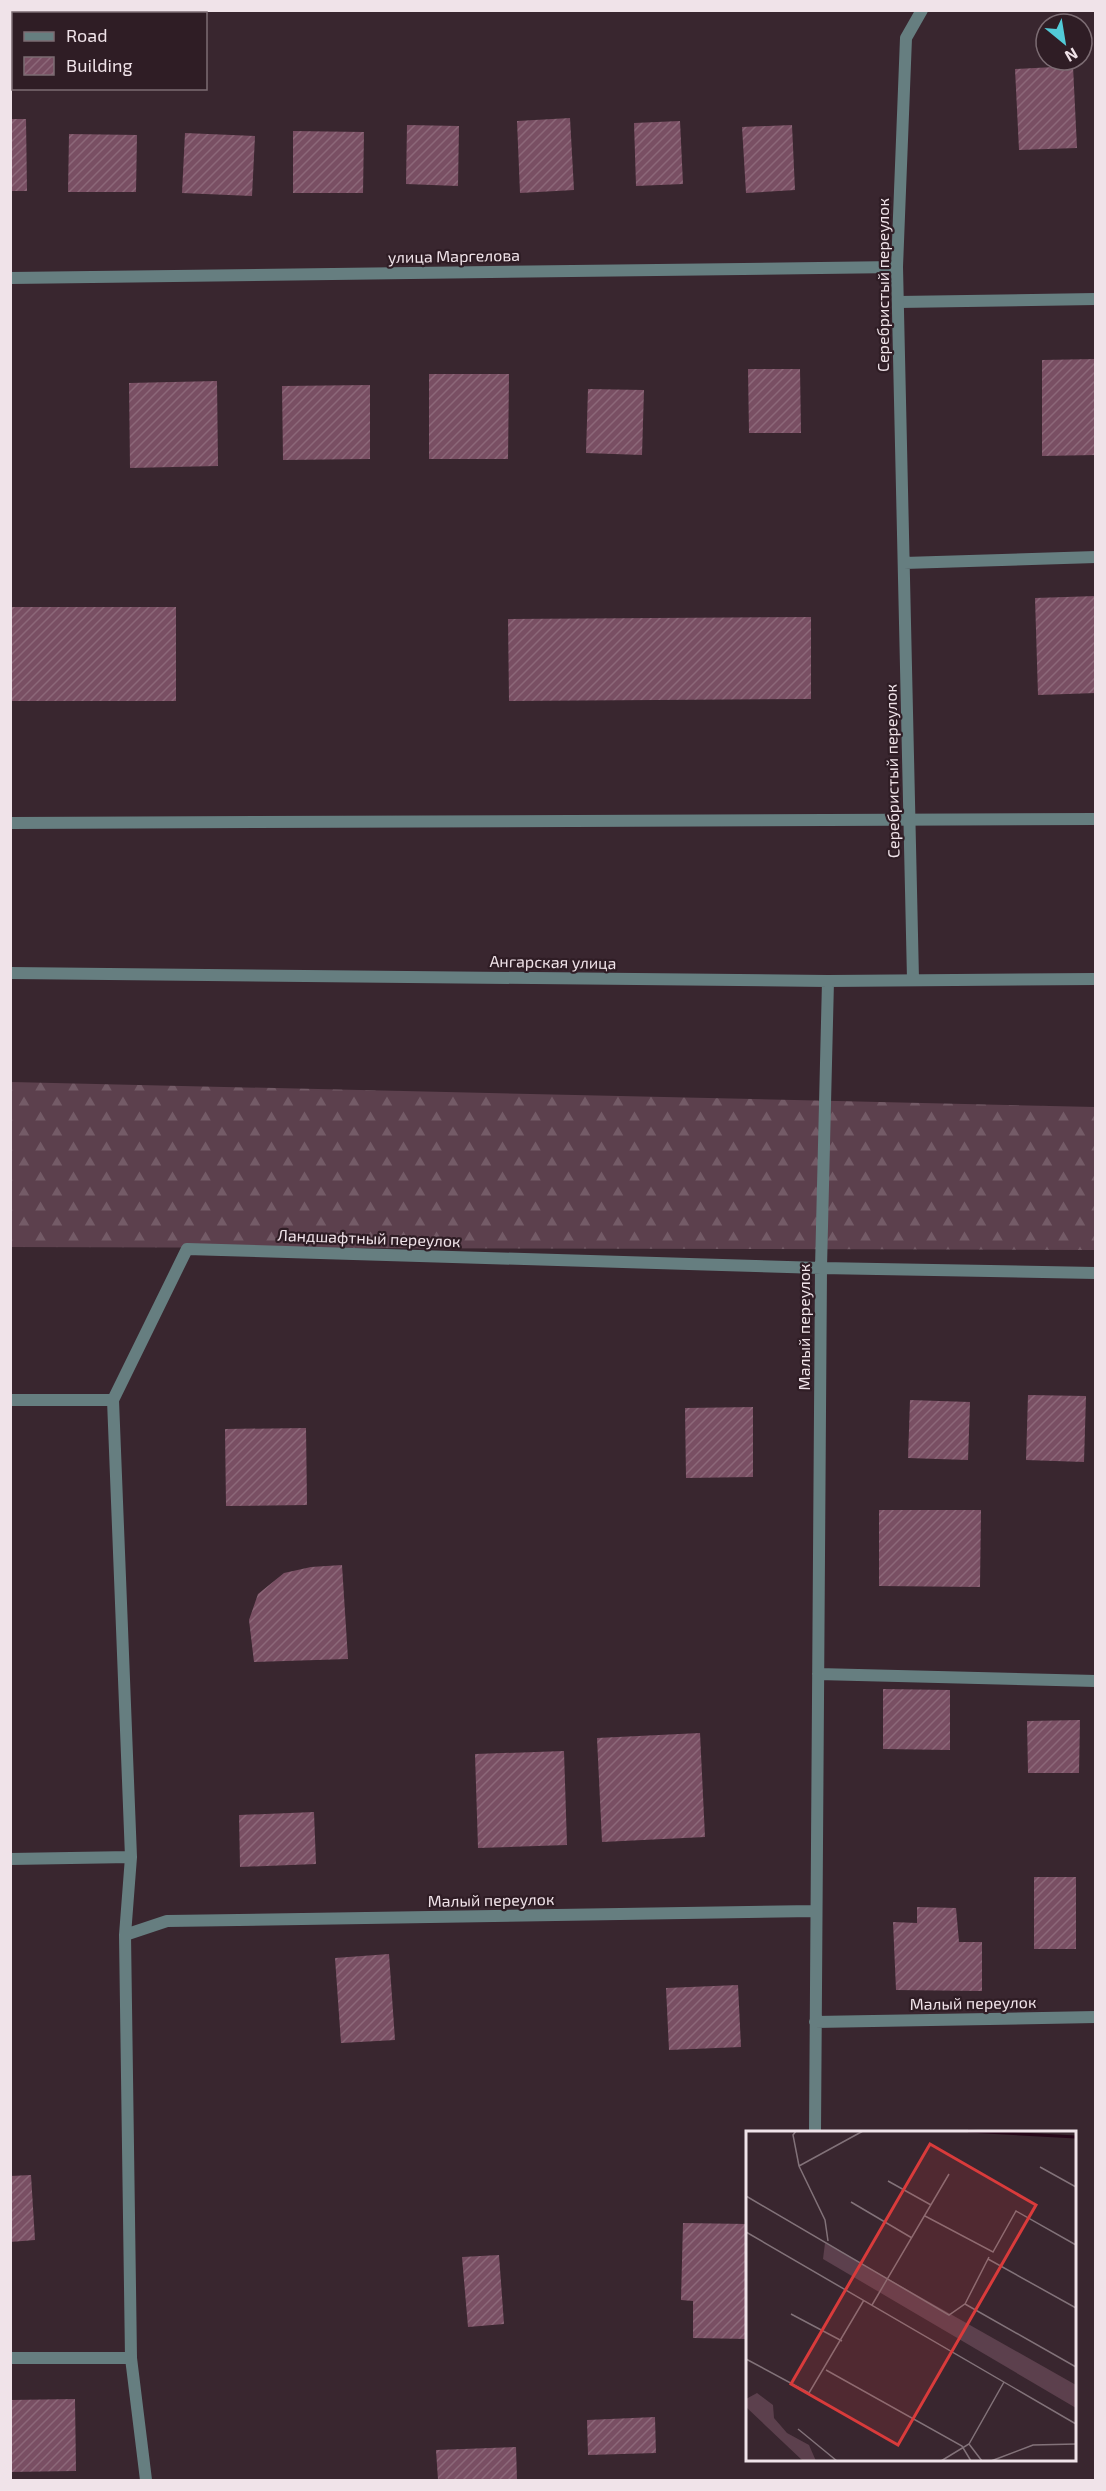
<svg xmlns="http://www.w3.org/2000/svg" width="1106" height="2491" font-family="'Exo 2',sans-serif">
<defs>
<pattern id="forest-firs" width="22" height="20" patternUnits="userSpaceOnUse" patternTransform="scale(1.5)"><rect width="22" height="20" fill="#5c404d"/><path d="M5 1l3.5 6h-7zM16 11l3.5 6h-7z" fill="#745b67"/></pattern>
<pattern id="building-hatch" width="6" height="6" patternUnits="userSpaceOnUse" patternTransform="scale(1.5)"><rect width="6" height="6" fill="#794f63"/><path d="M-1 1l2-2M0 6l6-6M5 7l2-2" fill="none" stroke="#8c6879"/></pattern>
</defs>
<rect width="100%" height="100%" fill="#39262f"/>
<path fill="url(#forest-firs)" d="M11,1082L1095,1107V1250L11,1247Z"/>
<path fill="url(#building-hatch)" d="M1073,66L1077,148L1019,150L1015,69Z
M570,118L574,190L520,193L517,121Z
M10,119H26L27,191H10Z
M680,121L683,184L636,186L634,123Z
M407,125L459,126L458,186L406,184Z
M792,125L795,190L746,193L742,127Z
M293,131L364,132L363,193H293Z
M185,133L255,136L252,196L182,193Z
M69,134L137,135L136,192H68Z
M1096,359V455L1042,456V360Z
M748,369H800L801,433H749Z
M429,374H509L508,459H429Z
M217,381L218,466L130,468L129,383Z
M370,385V459L283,460L282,386Z
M588,389L644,390L642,455L586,453Z
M1096,596V693L1038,695L1035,598Z
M10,607H176V701H10Z
M811,617V699L509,701L508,619Z
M1028,1395L1086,1396L1084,1462L1026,1460Z
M910,1400L970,1402L968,1460L908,1458Z
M753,1407V1477L686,1478L685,1408Z
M306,1428L307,1505L226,1506L225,1429Z
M879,1510H981L980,1587L879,1586Z
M342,1565L348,1659L254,1662L249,1620L258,1594L284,1573L311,1567Z
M883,1689L950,1690V1750L883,1749Z
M1080,1720L1079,1773H1028L1027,1721Z
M700,1733L705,1837L602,1842L597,1738Z
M564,1751L567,1845L478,1848L475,1754Z
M314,1812L316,1864L240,1867L239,1815Z
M1034,1877H1076V1949H1034Z
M917,1907L956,1908L959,1942H982V1991L896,1990L893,1922L917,1923Z
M389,1954L395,2040L341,2043L335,1958Z
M738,1985L741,2047L669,2050L666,1988Z
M31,2175L35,2240L10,2242V2176Z
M683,2223L748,2224V2339L693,2338V2301L681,2300Z
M499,2255L504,2324L468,2327L462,2257Z
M75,2399L76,2471L10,2472V2400Z
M655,2417L656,2453L588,2455L587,2420Z
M516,2447L517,2480H438L436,2450Z"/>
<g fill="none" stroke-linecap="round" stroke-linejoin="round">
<path stroke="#667e80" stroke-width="12" d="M898,302L1096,299
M10,823L1096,819
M131,2358L146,2480"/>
<path stroke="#667e80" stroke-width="12" d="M10,278L897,267
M904,563L1096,557
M10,973L828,981L1096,979
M913,979L897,267L906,38L922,10
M10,1400H113L187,1249L821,1268L1096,1273
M113,1400L131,1857L125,1935
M818,1674L1096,1681
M10,1859L131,1857
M815,2022L1096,2017
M815,2132L821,1268L828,981
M10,2358H131L125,1935L167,1921L815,1911"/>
</g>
<g text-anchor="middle" stroke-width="4.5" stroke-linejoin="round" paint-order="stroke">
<g font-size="16" fill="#f0e3e9" stroke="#2f1d25">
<text transform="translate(454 256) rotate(-1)" y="6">улица Маргелова</text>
<text transform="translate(883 285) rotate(-90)" y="6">Серебристый переулок</text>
<text transform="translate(892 771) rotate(-91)" y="6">Серебристый переулок</text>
<text transform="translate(553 962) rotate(1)" y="6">Ангарская улица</text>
<text transform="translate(369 1238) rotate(2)" y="6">Ландшафтный переулок</text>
<text transform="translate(804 1327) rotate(-90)" y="6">Малый переулок</text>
<text transform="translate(491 1900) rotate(-1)" y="6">Малый переулок</text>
<text transform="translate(973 2003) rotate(-1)" y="6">Малый переулок</text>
</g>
</g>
<g transform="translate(746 2131)">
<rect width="330" height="330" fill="#39262f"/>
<path d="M79,112L330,254V277L77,128ZM11,262L27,274L28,287L41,302L63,314L70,330H57L0,276V268Z" fill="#5c404d"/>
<path fill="none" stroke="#260518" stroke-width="3" d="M222,0L330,6"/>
<path fill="none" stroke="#827279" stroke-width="1.5" d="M50,0L47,4L53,35L79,89L82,110M53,35L117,0M294,36L330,56M142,50L185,74M0,65L203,184L219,173L330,236M105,71L166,107M179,85L247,121L270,80L330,114M0,101L330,293M242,128L330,177M219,173L243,126M126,174L203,43M45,183L96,210M0,228L63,262L118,169M80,239L216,315L225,330M52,298L91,330M223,313L236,330M195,330L223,313L258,251M245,330L287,314L330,313"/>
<path fill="#d93b3b" fill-opacity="0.15" stroke="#d93b3b" stroke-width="3" d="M184,13L290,74L152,314L45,253Z"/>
<rect width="330" height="330" fill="none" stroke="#f0e3e9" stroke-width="3"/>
</g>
<rect width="1106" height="2491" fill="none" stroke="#f0e3e9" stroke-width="24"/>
<rect x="12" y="12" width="195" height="78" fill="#2f1d25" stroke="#7c6c73" stroke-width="1.5"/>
<rect x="24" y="32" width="30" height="9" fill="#667e80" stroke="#7c6c73" stroke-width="1.5"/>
<text x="66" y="42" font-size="18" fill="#f0e3e9">Road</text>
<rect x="24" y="57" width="30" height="18" fill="url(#building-hatch)" stroke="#7c6c73" stroke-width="1.5"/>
<text x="66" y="72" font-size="18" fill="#f0e3e9">Building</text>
<g transform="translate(1064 42) rotate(150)"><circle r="28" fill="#2f1d25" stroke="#7c6c73" stroke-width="1.5"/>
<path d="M0-4.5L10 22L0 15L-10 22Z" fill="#52cbd8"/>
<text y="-9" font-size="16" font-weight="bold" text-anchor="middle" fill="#f0e3e9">N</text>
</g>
</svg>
